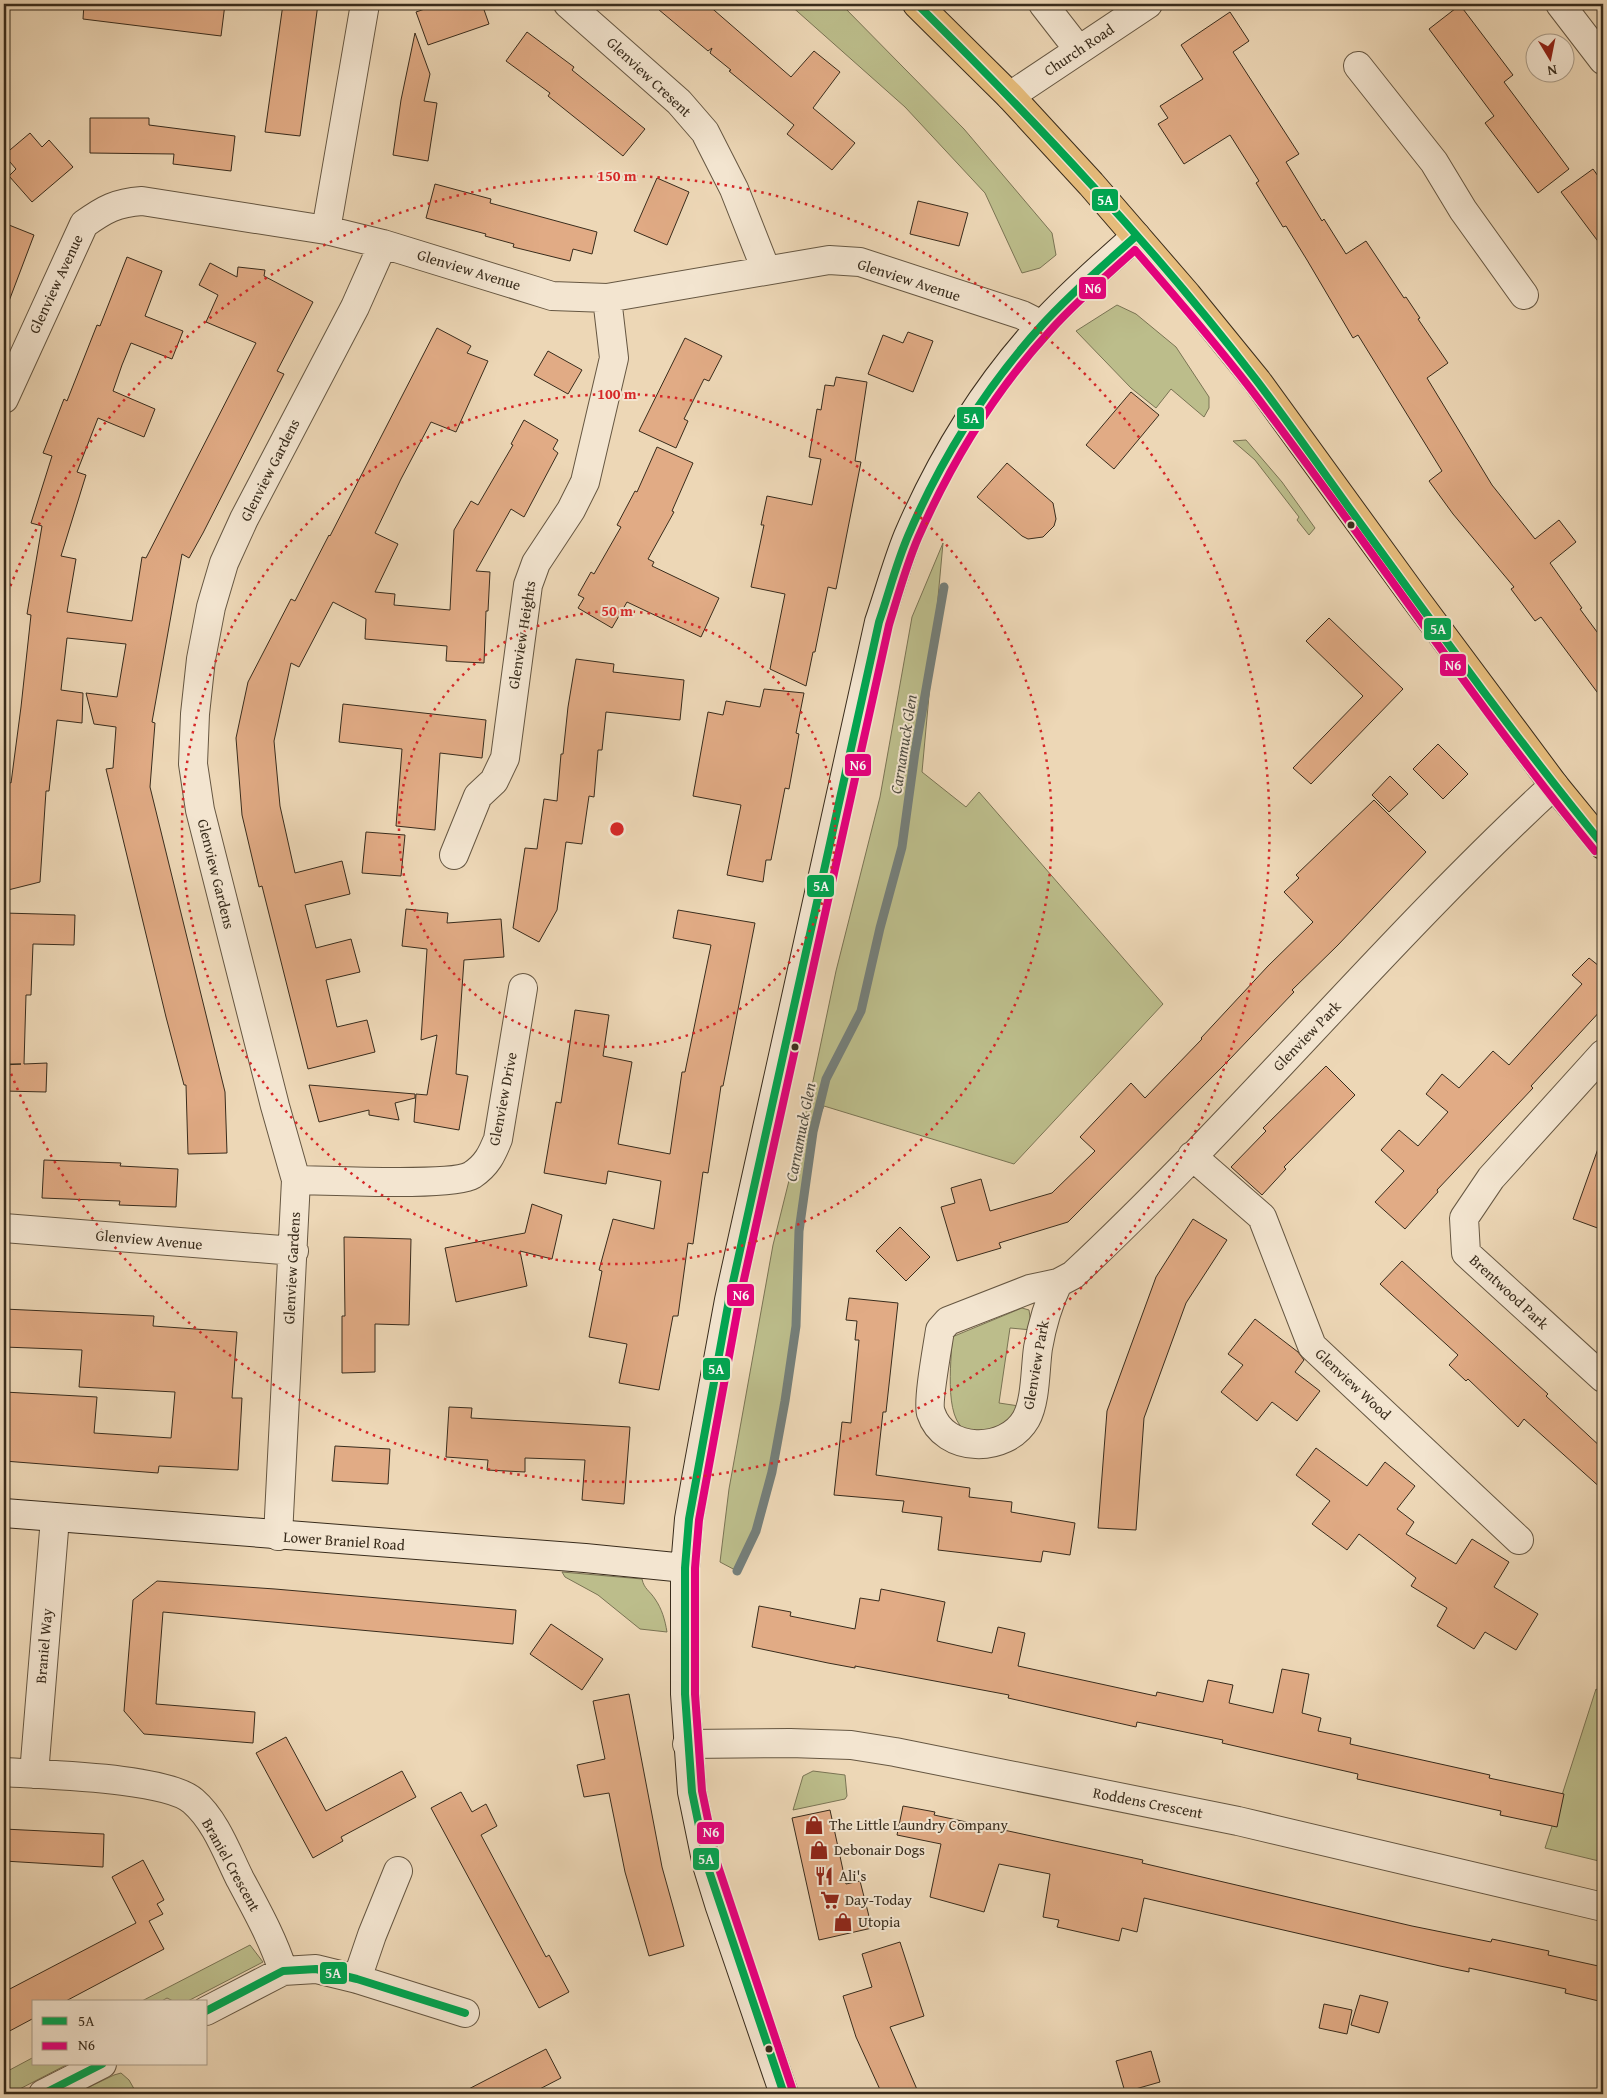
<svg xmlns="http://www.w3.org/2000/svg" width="1607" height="2098" font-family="'Gentium Book Plus',serif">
<rect width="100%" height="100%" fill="#edd7b6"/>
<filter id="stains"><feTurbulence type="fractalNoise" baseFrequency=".004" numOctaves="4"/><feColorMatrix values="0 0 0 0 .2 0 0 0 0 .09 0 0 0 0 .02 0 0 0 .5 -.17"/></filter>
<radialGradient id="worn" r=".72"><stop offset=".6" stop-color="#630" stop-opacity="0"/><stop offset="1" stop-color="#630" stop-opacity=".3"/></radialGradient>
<path fill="#bcbd8b" stroke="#7a7454" d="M789,4H841L964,129L1052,233L1056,255L1040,268L1022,273L985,193L905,107Z
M1117,305L1136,314L1176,347L1209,397V408L1204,417L1171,389L1156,408L1131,388L1076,331Z
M1246,440L1282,482L1315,528L1309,535L1297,520L1299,517L1255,460L1233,441Z
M943,543L922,772L966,807L979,792L1163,1004L1014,1164L824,1106L813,1132L799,1231L797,1321L785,1401L758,1526L737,1571L720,1562L729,1489L773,1245L809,1100L836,971L880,797L912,617Z
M1022,1308L1029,1310L1032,1330L1010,1328L999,1403L1019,1406L1008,1426C998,1428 984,1434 974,1433C941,1430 952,1360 952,1337Z
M562,1572L642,1579C644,1589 650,1591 655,1599C662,1609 665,1620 667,1632L640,1629L598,1595L565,1577Z
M1596,1689L1603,1693V1862L1545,1848Z
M813,1771L845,1775L847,1796L845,1799L793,1810L803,1776Z
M250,1945L263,1962L186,2002H175L167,1998L160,2002H140Z
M34,2057V2064H68L10,2094H4V2073Z
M121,2073L129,2080L137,2094H75L114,2075Z"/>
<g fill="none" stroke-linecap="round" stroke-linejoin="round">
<path stroke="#757f7a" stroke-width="9" d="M737,1571L756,1531L772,1472L785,1401L796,1326L799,1231L813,1132L826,1079L861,1011L880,928L902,847L915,752L944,587"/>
</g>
<path fill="#e1ab85" stroke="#392c1c" d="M84,4H225L221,36L83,19Z
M283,4H318L300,136L265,132Z
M439,4H482L489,24L428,45L416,12Z
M652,4H707L791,77L814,51L840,72L813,108L855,143L832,170L787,134L794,125L729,71L731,70L710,53L712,48L708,51Z
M1460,5L1513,75L1504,82L1569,169L1538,193L1485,123L1494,116L1429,29Z
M1230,12L1249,41L1233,52L1299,154L1286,162L1322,221L1324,219L1346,254L1366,241L1404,298L1406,297L1420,318L1418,319L1448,363L1427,378L1492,485L1535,539L1559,520L1576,542L1550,563L1582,608L1580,609L1603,640V700L1541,617L1535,621L1511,589L1514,587L1453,514L1429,481L1442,471L1358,335L1353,338L1307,260L1286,226L1283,227L1256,183L1259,181L1230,135L1184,164L1158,124L1168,118L1160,106L1203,79L1181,45Z
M527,32L574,67L572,70L645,129L623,156L548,96L550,93L506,61Z
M415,33L430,74L424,101L437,103L428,161L393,155L401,100Z
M90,118H149V125L235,136L231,171L173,164L174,154L90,153Z
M30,133L42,147L49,140L73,167L32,202L9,176L16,169L4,155Z
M1593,169L1603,183V248L1561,192Z
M657,178L689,192L667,245L634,231Z
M435,184L491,199L490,203L597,232L592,254L573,249L570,261L513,247L514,244L485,236L486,234L426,218Z
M918,201L968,213L959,246L910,234Z
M4,223L34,235L6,309L4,308Z
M127,257L162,271L145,316L183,331L172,359L131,343L122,365L113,391L155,409L144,437L98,418L77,472L86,475L61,556L76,559L67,612L132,621L142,557L146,558L256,343L206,322L218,295L199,285L210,263L237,277L238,267L265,270L264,276L313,302L277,371L284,374L203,533L189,558L182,554L152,722L155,723L150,787L225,1092L227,1153L188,1154L186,1085H184L166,1017L106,769L113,768L116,727L94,724L86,693L117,697L126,644L67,638L61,690L83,693L82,723L57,720L49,791H46L40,882L4,891L8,782L11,783L21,707L31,615L27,614L42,526L31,523L52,456L43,453L64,399L67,401L97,325L100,326Z
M437,328L471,346L467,353L488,361L456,432L431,422L401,479L375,533L398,544L375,592L395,594L394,605L450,610L454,530L471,501L478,505L513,445L511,444L524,420L558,440L553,449L558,453L524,517L511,509L476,571L490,572L488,611H486L484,663L446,661L447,646L365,639L366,619L333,602L299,667L291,663L274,741L280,806L295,873L342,861L350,894L305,905L316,948L351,939L360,972L326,980L337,1027L367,1020L375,1052L308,1069L262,886L259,887L242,815L236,738L248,682L291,599L295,601L329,535L330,536Z
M908,332L933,341L913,392L868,374L883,335L903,343Z
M685,338L722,356L709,381L704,379L684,419L688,421L676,448L639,431Z
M548,351L582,370L568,394L534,375Z
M836,377L867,382L855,461L861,462L836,589L828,587L815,652H813L806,686L770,669L785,594L751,587L764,525H761L767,496L812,505L821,459L809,457L817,409L821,410L825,385L834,386Z
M1131,392L1159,415L1114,469L1086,445Z
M657,447L693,463L672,511L674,512L648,559L654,562L652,566L719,598L701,637L627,602L612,628L578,608L584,598L578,595L591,572L594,574L621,527L617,525L635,491L637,492Z
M1007,463L1053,503L1056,519L1054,526L1043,537L1028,539L1022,536L977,497Z
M1329,618L1403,689L1311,784L1293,768L1363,696L1306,641Z
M576,659L614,664L613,672L684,680L680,720L606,712L602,750H598L594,797L589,796L582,844L566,842L557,910L539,942L513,928L525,848L537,849L544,799L557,801L561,754H563L568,707Z
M764,689L804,693L796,733L799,734L789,789L785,788L771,860H766L763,882L727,875L741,805L693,796L708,712L723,715L726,701L760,707Z
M343,704L486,720L482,758L440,753L435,830L396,826L402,749L339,742Z
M1438,744L1468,774L1443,799L1413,769Z
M1390,776L1408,794L1389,812L1372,795Z
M1374,800L1426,852L1338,945L1292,990L1294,992L1229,1060L1068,1222L999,1243L1001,1248L957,1261L941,1207L955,1203L951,1188L981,1179L990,1211L1052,1193L1095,1151L1080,1137L1131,1083L1145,1098L1202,1039L1201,1038L1268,966L1313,922L1284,892L1299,878L1296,875Z
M366,832L405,835L401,876L362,873Z
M406,909L448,913L447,923L501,919L504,957L464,960L456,1074L468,1076L459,1130L414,1122L416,1094L427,1095L437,1035L421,1040L427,949L402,946Z
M678,910L755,923L723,1086H721L708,1173L703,1172L693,1244L688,1243L678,1316H673L659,1390L619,1383L627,1344L589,1337L602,1271L599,1270L613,1219L654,1229L661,1181L608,1171L606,1184L544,1173L556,1102L561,1103L575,1010L609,1015L603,1056L632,1062L618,1144L670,1154L682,1072H685L711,945L673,938Z
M4,913L75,915L74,945L33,944L31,995H26L24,1064L47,1063L46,1092L4,1091V1065L21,1064H4Z
M1589,958L1599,966L1603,961V1008L1531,1086L1533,1088L1437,1190L1438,1192L1405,1229L1375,1202L1404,1171L1381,1150L1399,1130L1418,1146L1448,1112L1426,1094L1442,1074L1459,1088L1493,1051L1509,1065L1582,984L1572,975Z
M1326,1066L1355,1095L1284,1167L1286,1169L1262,1195L1231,1167L1266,1131L1263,1128Z
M309,1085L415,1094V1098L395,1103L399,1120L369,1115V1110L319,1122Z
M1600,1143H1603V1230L1573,1219Z
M44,1160L121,1163L120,1166L178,1169L176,1207L119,1205L120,1201L42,1198Z
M532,1204L562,1215L552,1259L520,1251L527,1286L456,1302L445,1248L525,1233Z
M1193,1219L1227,1240L1186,1303L1144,1418L1136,1530L1098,1528L1107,1411L1156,1277Z
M900,1227L930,1257L906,1281L876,1251Z
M344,1237L411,1239L409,1325L375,1324V1372L342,1373V1316H345Z
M1402,1261L1548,1394L1546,1396L1603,1449V1490L1524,1419L1518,1427L1468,1379L1466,1381L1449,1365L1458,1355L1380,1284Z
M849,1298L898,1303L886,1412H883L876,1475L970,1488L969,1497L1012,1502L1011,1512L1075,1523L1070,1555L1043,1551L1041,1562L938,1550L942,1517L902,1512L904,1501L834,1495L842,1422L851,1423L859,1340H855L857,1321L846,1320Z
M4,1309L154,1316L153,1326L237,1332L232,1398H242L238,1470L159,1466L158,1473L4,1461V1392L97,1397L94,1433L171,1438L175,1392L79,1387L82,1350L4,1347Z
M1255,1319L1298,1352L1304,1360L1295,1372L1320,1391L1297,1421L1272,1402L1257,1421L1221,1392L1243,1365L1228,1354Z
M449,1407L472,1408L471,1418L630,1427L624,1504L582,1500L585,1460L525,1458V1472L487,1470L488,1460L446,1457Z
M335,1446L390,1449L388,1484L332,1481Z
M1316,1448L1367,1486L1385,1462L1415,1486L1397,1509L1414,1522L1406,1534L1456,1564L1472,1539L1509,1562L1494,1587L1538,1614L1516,1650L1485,1632L1474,1649L1437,1626L1447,1608L1411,1586L1416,1578L1359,1534L1347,1550L1312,1524L1330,1501L1296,1475Z
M157,1581L275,1589L516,1610L513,1644L163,1612L156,1704L255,1712L253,1743L144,1734L124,1711L133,1600Z
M881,1589L945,1602L937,1641L992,1653L998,1627L1025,1633L1018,1666L1156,1696L1157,1692L1203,1702L1208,1680L1233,1685L1229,1703L1273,1713L1282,1669L1309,1674L1302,1713L1321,1718L1318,1731L1351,1738L1350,1744L1490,1775L1489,1778L1564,1794L1557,1827L1500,1815L1501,1811L1357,1779L1358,1774L1222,1743L1223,1740L1137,1722L1136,1727L1008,1698L1009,1695L855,1666V1668L828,1663L752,1647L759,1606L791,1612L790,1616L855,1629L860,1598L879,1601Z
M551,1624L603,1659L582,1690L530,1654Z
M629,1694L662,1867L684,1946L649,1956L625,1872L609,1793L584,1797L577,1765L605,1759L593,1701Z
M286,1737L326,1811L402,1771L416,1797L341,1837L343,1841L313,1858L256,1753Z
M461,1792L472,1812L486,1804L497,1826L481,1835L546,1957L549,1955L569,1992L539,2008L431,1808Z
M903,1806L935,1812L934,1815L1143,1860L1142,1863L1412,1926L1491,1942L1492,1939L1549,1951L1548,1955L1603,1967V2002L1565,1993L1566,1989L1469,1968V1972L1440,1966L1144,1898L1137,1932L1122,1928L1119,1941L1057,1927L1059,1920L1043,1917L1050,1874L999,1864L984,1912L930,1897L941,1844L897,1835Z
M830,1810L846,1884L860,1881L872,1928L819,1940L792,1818Z
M4,1829L104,1834L103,1867L4,1861Z
M143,1860L164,1900L157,1904L163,1914L149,1921L164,1949L64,2002H34V2018L4,2034V1992L136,1923L112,1877Z
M900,1942L924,2016L890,2027L919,2094H882L856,2037L843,1996L872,1987L862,1954Z
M1360,1995L1388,2002L1379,2033L1351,2025Z
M1324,2004L1352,2010L1347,2034L1319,2028Z
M546,2049L561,2078L530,2094H459Z
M1151,2051L1160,2082L1125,2092L1116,2061Z"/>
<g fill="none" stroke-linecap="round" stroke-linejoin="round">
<g stroke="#665742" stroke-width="30">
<path id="street" d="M568,4L679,102L705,132L734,189L766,270
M1043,4L1078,49
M1560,4L1603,60
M1358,66L1434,162L1463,210L1524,295
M1010,96L1148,4
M326,230L365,4
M4,399L84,224C105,209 116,203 142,201L326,230L383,244L552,296L607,298L829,260L860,262L1022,315L1042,325
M454,855L478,796L494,781L505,758L528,585L536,563L571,510L585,482L614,358L607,298
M1603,1054L1491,1178L1464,1218L1466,1253L1603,1378
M1192,1156L1262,1217L1312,1346L1519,1540
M296,1180C326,1180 453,1187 472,1175C487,1165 492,1154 498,1139L523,988
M4,1228L294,1251
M1058,1283C1048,1304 1042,1325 1038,1348C1035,1369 1036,1401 1026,1419C1006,1454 944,1453 931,1413C927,1403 938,1344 940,1330L948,1321L1030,1289L1058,1283L1073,1275C1240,1119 1386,940 1554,785
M278,1536L296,1180L275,1106L200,810L193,764L195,714L201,659L211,607L224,563L244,519L355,307L383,244
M687,1744L790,1743L851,1745L895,1752L1238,1821L1603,1907
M4,1772C44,1775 166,1777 193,1801C216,1821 227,1853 240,1879C256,1909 273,1939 283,1971
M34,1774L55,1518
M357,1979L372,1935L398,1871
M206,2011L283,1971L316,1969L357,1979L465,2013
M43,2094L102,2064"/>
</g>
<g stroke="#392c1c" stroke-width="30">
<path id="secondary" d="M4,1513L585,1558L685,1568
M784,2094L720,1907L707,1865L692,1792L685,1694V1568L689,1519L696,1479L729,1300L879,622C889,593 897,563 908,536C941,459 986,386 1042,325C1071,293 1104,265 1136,236"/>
</g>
<g stroke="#392c1c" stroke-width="30">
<path id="primary" d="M917,4L1010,96L1091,184L1187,295L1257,381L1411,593L1554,785L1603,845"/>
</g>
<use href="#street" stroke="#f3e5d0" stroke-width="28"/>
<use href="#secondary" stroke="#f3e5d0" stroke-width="28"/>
<use href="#primary" stroke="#e6bc7b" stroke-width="28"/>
<g stroke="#f3e5d0" stroke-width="11">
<path id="bus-1" d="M917,4C1037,123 1154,247 1257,381C1289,423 1319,466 1350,509C1432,622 1514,736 1603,845
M206,2011L283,1971L316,1969L357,1979L465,2013
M43,2094L102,2064
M784,2094L707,1865L692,1792L685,1694V1568L689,1519L729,1300L879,622C889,593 896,564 908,536C941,459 986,387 1042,325C1071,293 1104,265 1136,236"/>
</g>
<g stroke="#f3e5d0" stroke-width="11">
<path id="bus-2" d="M793,2091L717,1863L702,1791L695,1694V1568L699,1520L739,1302L889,625C898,596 906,566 918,538C951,463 994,392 1050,331C1076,302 1106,276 1135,250C1174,295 1213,340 1250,388C1367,541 1473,702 1595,851"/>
</g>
<use href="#bus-1" stroke="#00a651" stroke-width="8"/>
<use href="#bus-2" stroke="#e5007d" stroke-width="8"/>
</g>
<g fill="none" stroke="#d62828" stroke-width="2.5" stroke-dasharray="2.5 5">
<circle cx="617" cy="829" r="218"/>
<circle cx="617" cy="829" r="435"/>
<path d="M5 600A653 653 0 1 1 5 1058"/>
</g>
<defs>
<g id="shop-bare" transform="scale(1.5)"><path d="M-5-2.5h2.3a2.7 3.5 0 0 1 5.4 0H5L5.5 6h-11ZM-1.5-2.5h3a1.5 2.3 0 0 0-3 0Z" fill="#8f2418" stroke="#f3e5d0" stroke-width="2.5" paint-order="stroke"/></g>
<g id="restaurant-bare" transform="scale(1.5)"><path d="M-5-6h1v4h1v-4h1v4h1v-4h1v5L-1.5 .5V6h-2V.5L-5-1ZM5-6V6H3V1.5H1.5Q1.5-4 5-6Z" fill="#8f2418" stroke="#f3e5d0" stroke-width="2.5" paint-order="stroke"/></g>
<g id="supermarket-bare" transform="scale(1.5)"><path d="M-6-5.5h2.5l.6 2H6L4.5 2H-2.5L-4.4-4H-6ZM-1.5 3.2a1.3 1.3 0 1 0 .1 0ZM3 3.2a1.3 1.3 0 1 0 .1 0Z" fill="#8f2418" stroke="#f3e5d0" stroke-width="2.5" paint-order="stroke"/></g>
</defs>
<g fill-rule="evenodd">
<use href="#shop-bare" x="814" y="1825"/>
<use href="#shop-bare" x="819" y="1850"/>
<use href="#restaurant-bare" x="824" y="1876"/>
<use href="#supermarket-bare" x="830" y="1900"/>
<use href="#shop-bare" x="843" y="1922"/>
</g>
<g fill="#392c1c" stroke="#f3e5d0" stroke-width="2">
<circle cx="1351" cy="525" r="4.5"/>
<circle cx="795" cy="1047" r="4.5"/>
<circle cx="769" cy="2049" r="4.5"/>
</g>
<g text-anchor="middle" stroke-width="4" stroke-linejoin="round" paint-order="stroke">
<g font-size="15" fill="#392c1c" stroke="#f3e5d0">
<text transform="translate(1079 50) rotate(-34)" y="5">Church Road</text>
<text transform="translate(649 77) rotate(43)" y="5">Glenview Cresent</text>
<text transform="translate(469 270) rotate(17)" y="5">Glenview Avenue</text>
<text transform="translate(909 280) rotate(18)" y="5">Glenview Avenue</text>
<text transform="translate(56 284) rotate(-65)" y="5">Glenview Avenue</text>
<text transform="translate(270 470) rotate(-63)" y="5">Glenview Gardens</text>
<text transform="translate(522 635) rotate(-81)" y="5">Glenview Heights</text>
<text transform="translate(216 874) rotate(76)" y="5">Glenview Gardens</text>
<text transform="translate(1307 1036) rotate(-46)" y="5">Glenview Park</text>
<text transform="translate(503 1099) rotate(-79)" y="5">Glenview Drive</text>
<text transform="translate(149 1240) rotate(5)" y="5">Glenview Avenue</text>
<text transform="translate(292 1268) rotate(-87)" y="5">Glenview Gardens</text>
<text transform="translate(1509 1292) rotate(43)" y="5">Brentwood Park</text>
<text transform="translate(1036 1365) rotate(-80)" y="5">Glenview Park</text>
<text transform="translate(1353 1384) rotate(43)" y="5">Glenview Wood</text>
<text transform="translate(344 1541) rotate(4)" y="5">Lower Braniel Road</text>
<text transform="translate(44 1646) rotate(-85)" y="5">Braniel Way</text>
<text transform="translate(1148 1803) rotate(11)" y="5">Roddens Crescent</text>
<text transform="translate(231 1865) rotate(61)" y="5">Braniel Crescent</text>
</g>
<g font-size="15" fill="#392c1c" stroke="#f3e5d0" text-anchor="start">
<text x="829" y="1830">The Little Laundry Company</text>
<text x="834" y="1855">Debonair Dogs</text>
<text x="839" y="1881">Ali's</text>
<text x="845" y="1905">Day-Today</text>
<text x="858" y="1927">Utopia</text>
</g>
<g font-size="16" font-style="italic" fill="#524f43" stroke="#f3e5d0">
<text transform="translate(903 744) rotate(-81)" y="6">Carnamuck Glen</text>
<text transform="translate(800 1132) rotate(-79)" y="6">Carnamuck Glen</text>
</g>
</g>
<circle cx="617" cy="829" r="8" fill="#d62828" stroke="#f3e5d0" stroke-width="2.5"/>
<g font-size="15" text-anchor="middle" font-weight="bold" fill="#d62828" stroke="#f3e5d0" stroke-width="4" stroke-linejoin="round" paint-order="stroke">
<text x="617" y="181">150 m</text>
<text x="617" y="399">100 m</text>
<text x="617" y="616">50 m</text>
</g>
<g stroke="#f3e5d0" stroke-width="2">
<rect x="1091" y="188" width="28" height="24" rx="5" fill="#00a651"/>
<rect x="1078" y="276" width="29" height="24" rx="5" fill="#e5007d"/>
<rect x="956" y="406" width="29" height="24" rx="5" fill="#00a651"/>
<rect x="1423" y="617" width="29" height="24" rx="5" fill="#00a651"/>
<rect x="1439" y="653" width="28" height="24" rx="5" fill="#e5007d"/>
<rect x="844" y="753" width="28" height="24" rx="5" fill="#e5007d"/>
<rect x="806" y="874" width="29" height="24" rx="5" fill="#00a651"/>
<rect x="726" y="1283" width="29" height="24" rx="5" fill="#e5007d"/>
<rect x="702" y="1357" width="29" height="24" rx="5" fill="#00a651"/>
<rect x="696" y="1821" width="29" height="24" rx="5" fill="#e5007d"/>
<rect x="692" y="1847" width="28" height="24" rx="5" fill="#00a651"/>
<rect x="319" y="1961" width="29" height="24" rx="5" fill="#00a651"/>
</g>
<g font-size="14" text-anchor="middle" font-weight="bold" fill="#fff">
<text x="1105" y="205">5A</text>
<text x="1093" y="293">N6</text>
<text x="971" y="423">5A</text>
<text x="1438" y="634">5A</text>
<text x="1453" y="670">N6</text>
<text x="858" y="770">N6</text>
<text x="821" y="891">5A</text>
<text x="741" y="1300">N6</text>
<text x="716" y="1374">5A</text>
<text x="711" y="1837">N6</text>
<text x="706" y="1864">5A</text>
<text x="333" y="1978">5A</text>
</g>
<rect width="1607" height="2098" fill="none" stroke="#edd7b6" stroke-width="20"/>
<rect x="5" y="5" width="1597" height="2088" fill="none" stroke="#392c1c" stroke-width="2.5"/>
<rect x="10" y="10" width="1587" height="2078" fill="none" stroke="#392c1c"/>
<rect x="32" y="2000" width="175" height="65" fill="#f3e5d0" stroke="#a99b88"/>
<rect x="42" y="2017" width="25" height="8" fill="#00a651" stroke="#a99b88"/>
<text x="78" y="2026" font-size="15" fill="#392c1c">5A</text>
<rect x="42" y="2042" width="25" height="8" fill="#e5007d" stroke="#a99b88"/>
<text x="78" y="2050" font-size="15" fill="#392c1c">N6</text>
<g transform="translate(1550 58) rotate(170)"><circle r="24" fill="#f3e5d0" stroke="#a99b88"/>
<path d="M0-4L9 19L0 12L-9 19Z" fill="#8f2418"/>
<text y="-8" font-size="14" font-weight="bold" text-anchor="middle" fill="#392c1c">N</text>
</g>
<rect width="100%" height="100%" filter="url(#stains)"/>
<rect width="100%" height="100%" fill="url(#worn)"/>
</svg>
